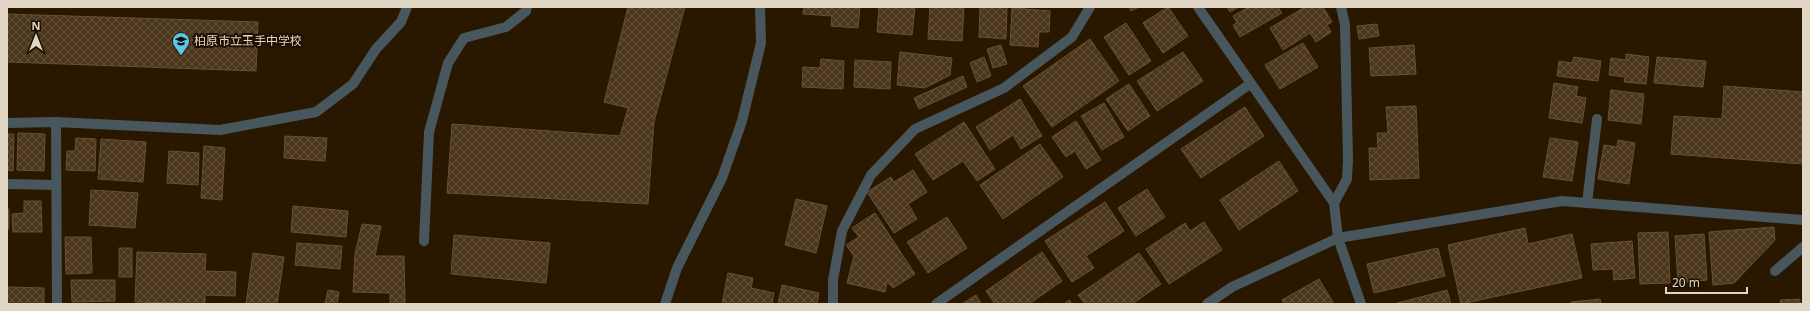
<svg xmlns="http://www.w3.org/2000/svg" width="1810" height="311" font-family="'Noto Sans','Noto Sans JP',sans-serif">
<defs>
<pattern id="building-cross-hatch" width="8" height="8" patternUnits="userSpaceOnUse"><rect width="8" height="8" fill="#4b361c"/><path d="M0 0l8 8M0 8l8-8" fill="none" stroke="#65523c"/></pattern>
</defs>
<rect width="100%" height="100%" fill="#291700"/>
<path fill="url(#building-cross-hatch)" stroke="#665035" d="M628,7H685L654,122L648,204L447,193L452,124L620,136L628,108L604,102Z
M804,7H860L858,28L831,26L832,16L803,14Z
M879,7H915L912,35L877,32Z
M930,7H964L962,41L928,39Z
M980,7H1007L1006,39L979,37Z
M1129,7H1139L1131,11Z
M1168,7L1188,36L1163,53L1143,23Z
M1227,7H1239L1230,12Z
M1249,7H1278L1282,13L1240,37L1233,25L1237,23L1233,16Z
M1305,7H1323L1332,22L1327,25L1331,32L1316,42L1310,33L1283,50L1270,28Z
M1012,8L1050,11L1049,32H1039L1038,47L1010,45Z
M7,14L258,22L256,71L7,62Z
M1126,23L1151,61L1129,75L1104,37Z
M1377,24L1379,36L1359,39L1357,26Z
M1090,39L1119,81L1052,127L1023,86Z
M1303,43L1318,67L1280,89L1265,65Z
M1001,45L1007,64L993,68L987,49Z
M1414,45L1416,74L1371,76L1369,48Z
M900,52L952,58L950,75L925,88L897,85Z
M1183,52L1203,81L1157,111L1137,81Z
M1626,54L1649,57L1646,84L1624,82L1625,77L1609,75L1611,58L1626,60Z
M984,57L991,76L977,82L970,63Z
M1574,57L1601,61L1598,81L1557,76L1559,61L1572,63Z
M1657,57L1706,61L1703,87L1654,83Z
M821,59L844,61L843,89L802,87L803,67L820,68Z
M855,60L891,62L890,89L854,87Z
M963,76L967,87L919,109L914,98Z
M1554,83L1578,87L1576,96L1586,98L1582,123L1549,118Z
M1129,84L1150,116L1128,131L1106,99Z
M1724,86L1803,92V164L1671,154L1674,116L1722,119Z
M1611,90L1644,94L1641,124L1608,120Z
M1020,99L1042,136L1021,149L1013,135L990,150L976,127Z
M1104,103L1124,137L1102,150L1081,116Z
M1416,106L1419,178L1370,180L1369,148H1378L1377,133H1388L1386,107Z
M1245,107L1264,136L1201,178L1181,149Z
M1076,121L1101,160L1086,169L1075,151L1066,157L1052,137Z
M964,122L995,169L977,181L963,161L933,180L915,154Z
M18,133L45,134L44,171L17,170Z
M7,134H14L13,171L7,170Z
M285,136L327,138L325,161L284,158Z
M76,138L96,139L95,171L66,170L67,151H75Z
M1550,138L1578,142L1572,181L1543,177Z
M101,139L146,142L143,182L98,179Z
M1618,140L1635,143L1629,184L1598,179L1604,145L1617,147Z
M1040,144L1063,177L1003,219L980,185Z
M204,146L225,148L222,200L201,198Z
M169,151L199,153L198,185L167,183Z
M1279,161L1298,191L1239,230L1220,200Z
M913,170L927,192L908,204L917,219L894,233L867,192L891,177L894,182Z
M1147,189L1165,217L1136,236L1118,208Z
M91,190L138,193L135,228L89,225Z
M796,199L827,206L816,253L785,245Z
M24,201H41L42,232H13L12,214L24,213Z
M1105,202L1124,231L1086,256L1094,268L1072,282L1045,241Z
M293,206L348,211L346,237L291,232Z
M7,209H9V229H7Z
M875,213L915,274L893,288L887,282L885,292L847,283L854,256L846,245L859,237L852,228Z
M947,217L967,248L928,273L907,242Z
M1204,222L1222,250L1169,284L1146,249L1185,223L1190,231Z
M362,224L381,226L375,256H404L405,304H390V293L353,292L355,254Z
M1774,227L1775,240L1734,283L1713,285L1709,232Z
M1525,228L1528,244L1572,234L1582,278L1461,304L1448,245Z
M1668,232L1670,283L1640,284L1638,233Z
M1704,234L1707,280L1678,283L1675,236Z
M454,235L550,243L546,283L451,274Z
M65,237H91L92,273L66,274Z
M1632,241L1635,278L1614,280L1613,269L1593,270L1591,244Z
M297,243L342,246L340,269L295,265Z
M119,248H132V277H119Z
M1438,248L1445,276L1374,293L1367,264Z
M137,252L206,254L205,271L236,272L235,296L205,295V304L135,302Z
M1042,252L1062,281L1029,304H995L986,291Z
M253,253L284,257L277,304H246Z
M1139,253L1161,284L1132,304H1085L1078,295Z
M728,273L753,278L751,288L774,293L772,304H722Z
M1319,279L1334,304H1284L1282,300Z
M71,280H115V301L72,302Z
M782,285L819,293L817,304H778Z
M7,287L44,288V304H7Z
M328,290L339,292L337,304H325Z
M1447,290L1451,304H1394Z
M976,295L981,304H962Z
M1600,299L1601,304H1571V302Z
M1800,299V304H1781L1780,300Z
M1069,300L1072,304H1064Z"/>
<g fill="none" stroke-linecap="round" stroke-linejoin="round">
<path stroke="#47575d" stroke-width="10" d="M7,184L56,185
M1587,203L1597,119
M1775,271L1803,247"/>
<path stroke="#47575d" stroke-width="10" d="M1198,7L1334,203L1338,238L1361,304
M7,123L56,122
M1334,203L1347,179L1348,160L1345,25L1341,7
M424,241L429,132L448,63L464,38L506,27L526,11L527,7
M57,304L56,122L220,130L316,112L353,84L376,49L401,22L407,7
M665,304L677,268L722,178L742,121L761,43L760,7
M833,304V280L842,231L871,175L915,129L1004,88L1072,37L1090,7
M936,304L1250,84
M1207,304L1232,287L1338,238L1562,201L1803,220"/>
</g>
<defs>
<g id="school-pin" transform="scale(0.9)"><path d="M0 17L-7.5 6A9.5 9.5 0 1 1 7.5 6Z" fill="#5cc7e8" stroke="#1d0f00"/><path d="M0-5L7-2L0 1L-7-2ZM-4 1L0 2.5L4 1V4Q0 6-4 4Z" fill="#111"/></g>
</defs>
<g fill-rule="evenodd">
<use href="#school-pin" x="181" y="41"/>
</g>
<g text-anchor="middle" stroke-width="4" stroke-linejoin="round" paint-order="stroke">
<g font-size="12" fill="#e1d5c6" stroke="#1d0f00" text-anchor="start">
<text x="194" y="45">柏原市立玉手中学校</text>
</g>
</g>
<rect width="1810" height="311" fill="none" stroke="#e1d5c6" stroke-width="16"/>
<g transform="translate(36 36)" stroke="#1d0f00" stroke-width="3" paint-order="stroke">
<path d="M0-3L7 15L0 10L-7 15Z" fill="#e1d5c6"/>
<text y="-6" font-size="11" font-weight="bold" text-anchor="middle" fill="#e1d5c6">N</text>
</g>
<path d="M1666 287v6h81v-6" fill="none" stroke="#e1d5c6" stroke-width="2"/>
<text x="1672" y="287" font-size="12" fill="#e1d5c6" stroke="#1d0f00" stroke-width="3" paint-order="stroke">20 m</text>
</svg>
